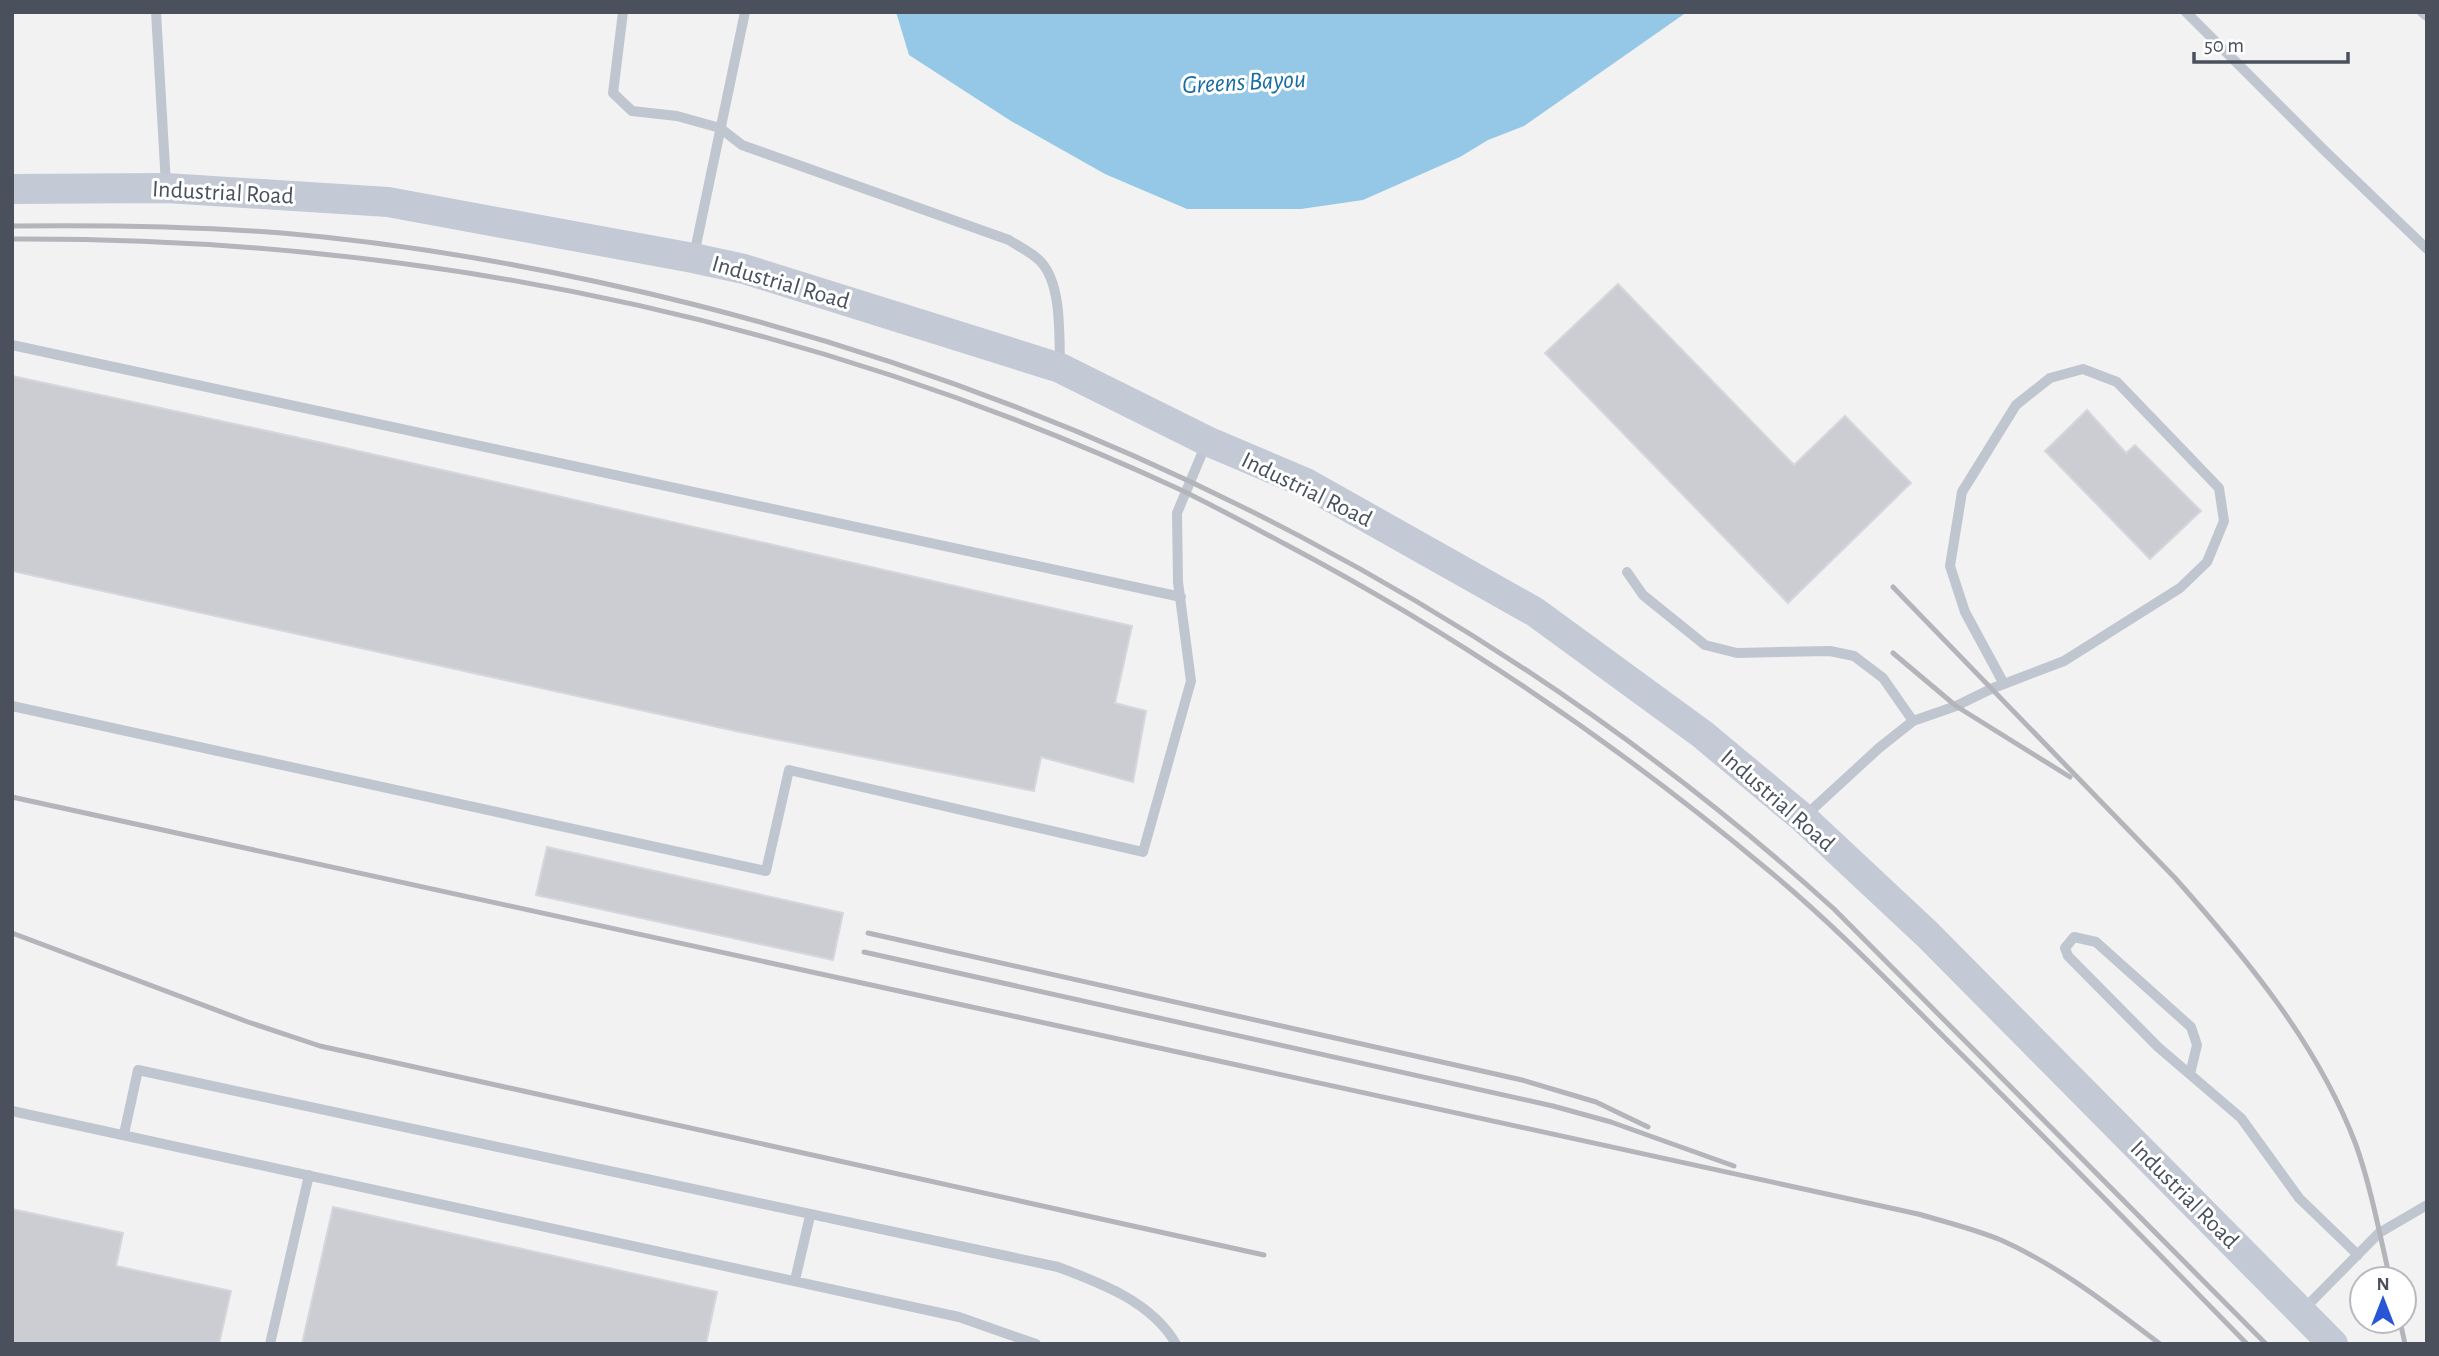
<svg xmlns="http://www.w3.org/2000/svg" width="2439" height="1356" font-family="'Alegreya Sans',sans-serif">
<rect width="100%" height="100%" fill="#f3f2f2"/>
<path fill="#95c7e6" d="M896,12H1687L1524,126L1488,140L1460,157L1363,200L1301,209H1187L1105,174L1011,121L909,55Z"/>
<path fill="#cccdd3" stroke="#d6d7dc" stroke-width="2" d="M1618,284L1794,465L1845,416L1911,483L1788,603L1545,353Z
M12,376L323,443L1132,626L1115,703L1146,711L1133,782L1041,757L1034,791L740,732L12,571Z
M2087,410L2126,453L2135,445L2201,511L2150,559L2045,451Z
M547,847L843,913L833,960L536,895Z
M333,1207L717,1292L706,1344H302Z
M12,1209L123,1233L116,1266L231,1291L219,1344H12Z"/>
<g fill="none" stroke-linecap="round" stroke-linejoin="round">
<path stroke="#c0c6cf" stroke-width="10" d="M156,12L166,185
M623,12L613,93L632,111L677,116L720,128L742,145L1009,240C1019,247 1033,253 1041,262C1062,285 1059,335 1060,365
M2186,12L2325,151L2427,249
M2422,12L2427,16
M694,255L745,12
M12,345L1181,597
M1627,572L1643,595L1705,645L1737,653L1830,651L1854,656L1883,678L1913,721L1879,748L1805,816
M12,706L766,871L789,770L1143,852L1191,681L1178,582L1177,513L1206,444
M1913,721L1956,706L1993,688L2004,684L2064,661L2180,588L2207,562L2224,521L2219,488L2117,382L2083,369L2050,378L2016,405L1962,492L1950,566L1965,612L2004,684
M2190,1074L2197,1045L2191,1027L2096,942L2074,937L2065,948L2068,956L2158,1047L2241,1118L2299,1198L2358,1255
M12,1111L959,1317L1036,1344
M124,1134L138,1070L1058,1267C1101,1283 1152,1302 1176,1344
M795,1280L810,1216
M2303,1310L2379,1233L2427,1205
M270,1344L309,1175"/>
<path stroke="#c4c9d6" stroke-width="30" d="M12,189L166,188L388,202L693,258L744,269L1060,368L1207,441L1306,483L1535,612L1702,734L1803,818L1928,935L2333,1344"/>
<path stroke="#b4b5bb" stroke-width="5" d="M12,226C102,225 192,226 282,233C422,245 561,271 696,305C1118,412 1512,617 1834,909L2266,1344
M12,239C419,237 812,319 1181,490C1216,507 1251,526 1285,544C1457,635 1619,745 1768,870C1831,922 1888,981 1946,1039C2048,1140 2147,1242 2247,1344
M1893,587L2175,878C2246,958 2318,1044 2356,1145C2371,1187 2380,1236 2390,1279
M1893,653L1956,706L2070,777
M12,797L1918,1214C1946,1222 1974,1229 2001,1240C2059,1266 2109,1305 2160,1344
M12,933L248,1022L320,1046L1264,1255
M868,933L1522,1080L1596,1102L1648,1127
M864,952L1553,1106L1611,1122L1734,1166
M2400,1321L2405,1344"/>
</g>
<g text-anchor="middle" stroke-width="6" stroke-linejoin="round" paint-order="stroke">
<g font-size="24" fill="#4a515d" stroke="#fff">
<text transform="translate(223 192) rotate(3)" y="8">Industrial Road</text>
<text transform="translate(781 282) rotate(16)" y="8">Industrial Road</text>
<text transform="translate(1307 489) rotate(26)" y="8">Industrial Road</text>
<text transform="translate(1778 800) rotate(41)" y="8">Industrial Road</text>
<text transform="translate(2185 1194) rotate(45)" y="8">Industrial Road</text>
</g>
<g font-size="26" font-style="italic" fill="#186ea3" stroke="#fff">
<text transform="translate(1244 81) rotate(-3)" y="9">Greens Bayou</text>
</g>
</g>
<rect width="2439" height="1356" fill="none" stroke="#4a515d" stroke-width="28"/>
<g transform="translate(2383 1300)"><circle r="33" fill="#ffffff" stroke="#b7b9be" stroke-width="2"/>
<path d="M0-5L12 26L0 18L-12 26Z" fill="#2856d7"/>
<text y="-10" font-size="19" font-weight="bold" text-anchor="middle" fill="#4a515d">N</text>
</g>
<path d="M2194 52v10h154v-10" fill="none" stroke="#4a515d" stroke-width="3.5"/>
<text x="2204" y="52" font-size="21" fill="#4a515d" stroke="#ffffff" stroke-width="5" paint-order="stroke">50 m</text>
</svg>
